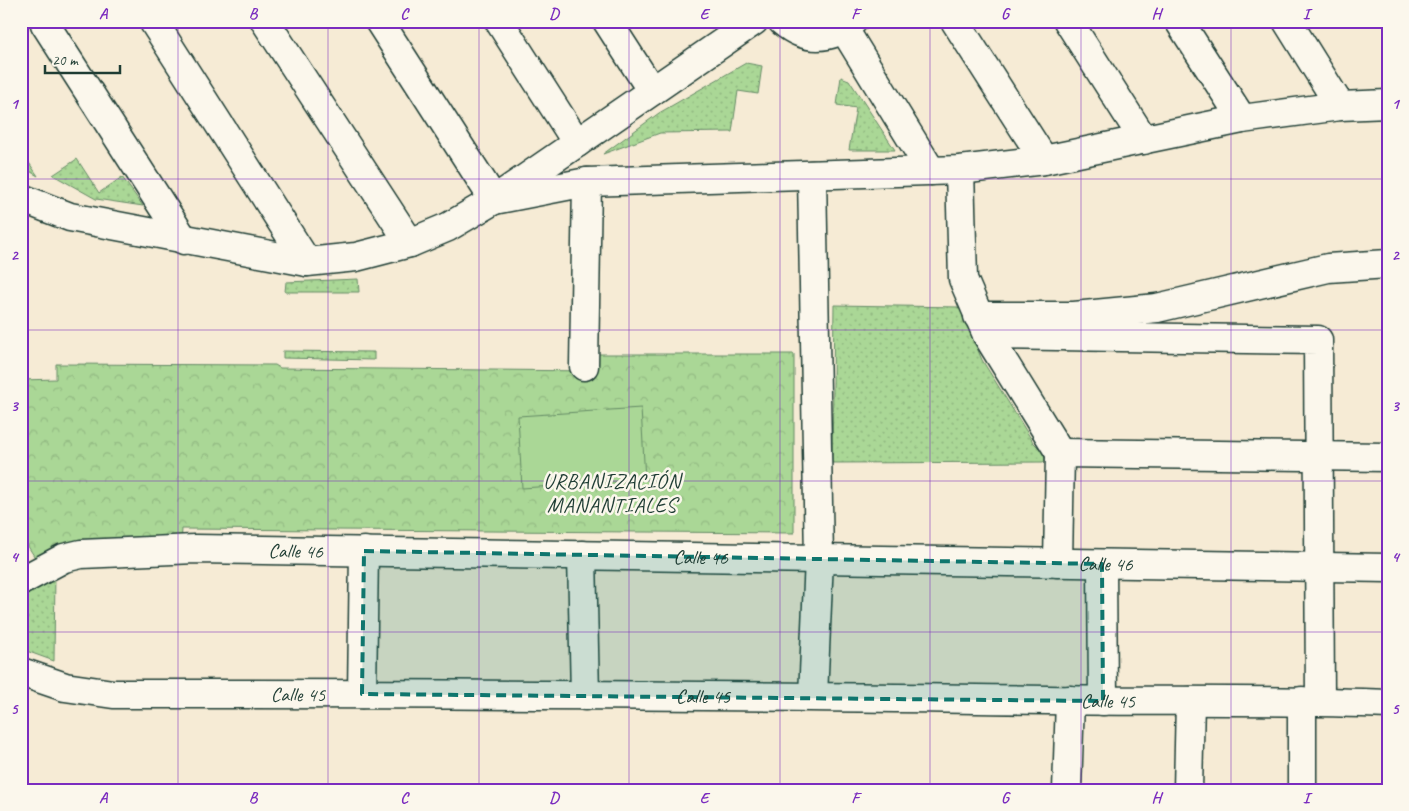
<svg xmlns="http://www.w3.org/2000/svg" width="1409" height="811" font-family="Caveat,sans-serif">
<defs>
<pattern id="grass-dots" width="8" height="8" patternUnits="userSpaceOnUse" patternTransform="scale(1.25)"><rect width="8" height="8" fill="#aad796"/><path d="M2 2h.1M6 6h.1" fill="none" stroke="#92b982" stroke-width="1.8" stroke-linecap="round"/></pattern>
<pattern id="forest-crowns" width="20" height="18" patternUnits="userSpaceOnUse" patternTransform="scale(1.25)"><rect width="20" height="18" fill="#aad796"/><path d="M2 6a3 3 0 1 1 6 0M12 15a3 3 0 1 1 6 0" fill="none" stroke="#92b982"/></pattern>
</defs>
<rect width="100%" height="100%" fill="#f6ebd5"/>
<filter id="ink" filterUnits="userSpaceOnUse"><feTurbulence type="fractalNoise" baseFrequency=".02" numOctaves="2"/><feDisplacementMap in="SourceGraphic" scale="10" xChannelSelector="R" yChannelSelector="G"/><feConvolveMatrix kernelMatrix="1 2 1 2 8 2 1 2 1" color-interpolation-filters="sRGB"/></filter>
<g filter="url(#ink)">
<path fill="url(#grass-dots)" stroke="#648a65" d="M746,63L762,66L758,94L738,91L732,132L660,133L603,154L659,113Z
M841,77L849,80L895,150H849L856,108L837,105Z
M21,151L38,176L21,166Z
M77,159L99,193L122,177L143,206L96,199L53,175Z
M358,279L359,292H285L286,282Z
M834,305L960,307L982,360L1033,442L1044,453L1045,462L832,463Z
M283,351L374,352V360L283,358Z
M55,571L54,661L21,649V592Z"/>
<path fill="url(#forest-crowns)" stroke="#648a65" d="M595,354H794V533L182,529L181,547L39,564L21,535V380L56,379V364L275,365L280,368L595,371Z"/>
<path fill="#aad796" stroke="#648a65" d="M641,408L645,480L522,488L518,416Z"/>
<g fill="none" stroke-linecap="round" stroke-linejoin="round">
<g stroke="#1f3d34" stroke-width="31">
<g id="minor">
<path d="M153,21L307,262"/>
<path d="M265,21L410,243"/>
<path d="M379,21L494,200"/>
<path d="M499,21L577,143"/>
<path d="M607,21L652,91"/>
<path d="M782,21C805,41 831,41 853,21"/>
<path d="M955,21L1044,160"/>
<path d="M1068,21L1144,140"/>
<path d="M1179,21L1242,119"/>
<path d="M1287,21L1340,106"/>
<path d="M45,24L184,240"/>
<path d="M844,29L931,171"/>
<path d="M960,170L963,279L987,335L1060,453L1058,563"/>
<path d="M812,175L819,559L813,696"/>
<path d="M21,198L70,217L307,262L356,257L410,243L448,227L494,200L754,21"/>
<path d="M494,200L587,182L960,170L1044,160L1242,119L1340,106L1388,104"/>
<path d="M978,316H1074L1157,308L1328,268L1388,264"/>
<path d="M987,335L1318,340L1320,701"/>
<path d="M584,366L587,182"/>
<path d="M1060,453L1388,457"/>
<path d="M582,555L585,696"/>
<path d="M1102,564L1103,701"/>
<path id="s1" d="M21,581L64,558L81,554L195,549L1388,568"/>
<path id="s2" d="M21,672L65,687L113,694C425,694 737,695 1048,700C1162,702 1275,699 1388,704"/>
<path d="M362,694L364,551"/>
<path d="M1302,701V790"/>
<path d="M1067,790L1070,700"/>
<path d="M1188,790L1190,701"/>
</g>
</g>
<use href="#minor" stroke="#fbf7ec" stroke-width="28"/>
</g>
</g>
<path fill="#0f766e" fill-opacity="0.2" stroke="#0f766e" stroke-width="4" stroke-dasharray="10 6" stroke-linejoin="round" d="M364,551L1102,564L1103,701L362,694Z"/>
<path fill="none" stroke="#7b2cbf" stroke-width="1" stroke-opacity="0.55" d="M178,21V790M328,21V790M479,21V790M629,21V790M780,21V790M930,21V790M1081,21V790M1231,21V790M21,179H1388M21,330H1388M21,481H1388M21,632H1388"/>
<g text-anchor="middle" stroke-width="5" stroke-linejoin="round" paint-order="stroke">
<g font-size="20" fill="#1f3d34" stroke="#fbf7ec">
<text dy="7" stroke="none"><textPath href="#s1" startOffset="281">Calle 46</textPath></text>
<text dy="7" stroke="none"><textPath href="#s1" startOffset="686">Calle 46</textPath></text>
<text dy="7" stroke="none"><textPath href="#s1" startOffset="1091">Calle 46</textPath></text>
<text dy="7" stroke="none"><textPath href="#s2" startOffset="280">Calle 45</textPath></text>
<text dy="7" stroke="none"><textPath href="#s2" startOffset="685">Calle 45</textPath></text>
<text dy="7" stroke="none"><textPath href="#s2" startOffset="1090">Calle 45</textPath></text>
</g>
<g font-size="21" letter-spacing="1" fill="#1f3d34" stroke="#fbf7ec">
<text x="612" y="488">URBANIZACIÓN<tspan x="612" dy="24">MANANTIALES</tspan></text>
</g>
</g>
<rect width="1409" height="811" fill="none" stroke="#fbf7ec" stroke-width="55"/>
<path d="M45 65v8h75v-8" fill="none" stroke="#1f3d34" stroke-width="2.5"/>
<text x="52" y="65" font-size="15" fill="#1f3d34" stroke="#fbf7ec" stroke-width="4" paint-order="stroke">20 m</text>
<rect x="28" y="28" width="1354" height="756" fill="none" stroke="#7b2cbf" stroke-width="2"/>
<g font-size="16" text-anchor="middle" font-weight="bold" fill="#7b2cbf">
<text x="103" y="19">A</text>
<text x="253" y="19">B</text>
<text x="404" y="19">C</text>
<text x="554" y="19">D</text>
<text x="704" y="19">E</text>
<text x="855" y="19">F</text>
<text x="1005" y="19">G</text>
<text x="1156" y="19">H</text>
<text x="1306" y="19">I</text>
<text x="14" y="109">1</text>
<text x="1395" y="109">1</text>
<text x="14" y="260">2</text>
<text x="1395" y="260">2</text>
<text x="14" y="411">3</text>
<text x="1395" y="411">3</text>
<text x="14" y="562">4</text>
<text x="1395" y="562">4</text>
<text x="14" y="714">5</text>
<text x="1395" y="714">5</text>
<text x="103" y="803">A</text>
<text x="253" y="803">B</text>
<text x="404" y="803">C</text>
<text x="554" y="803">D</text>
<text x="704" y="803">E</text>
<text x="855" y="803">F</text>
<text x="1005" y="803">G</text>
<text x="1156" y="803">H</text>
<text x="1306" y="803">I</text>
</g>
</svg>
